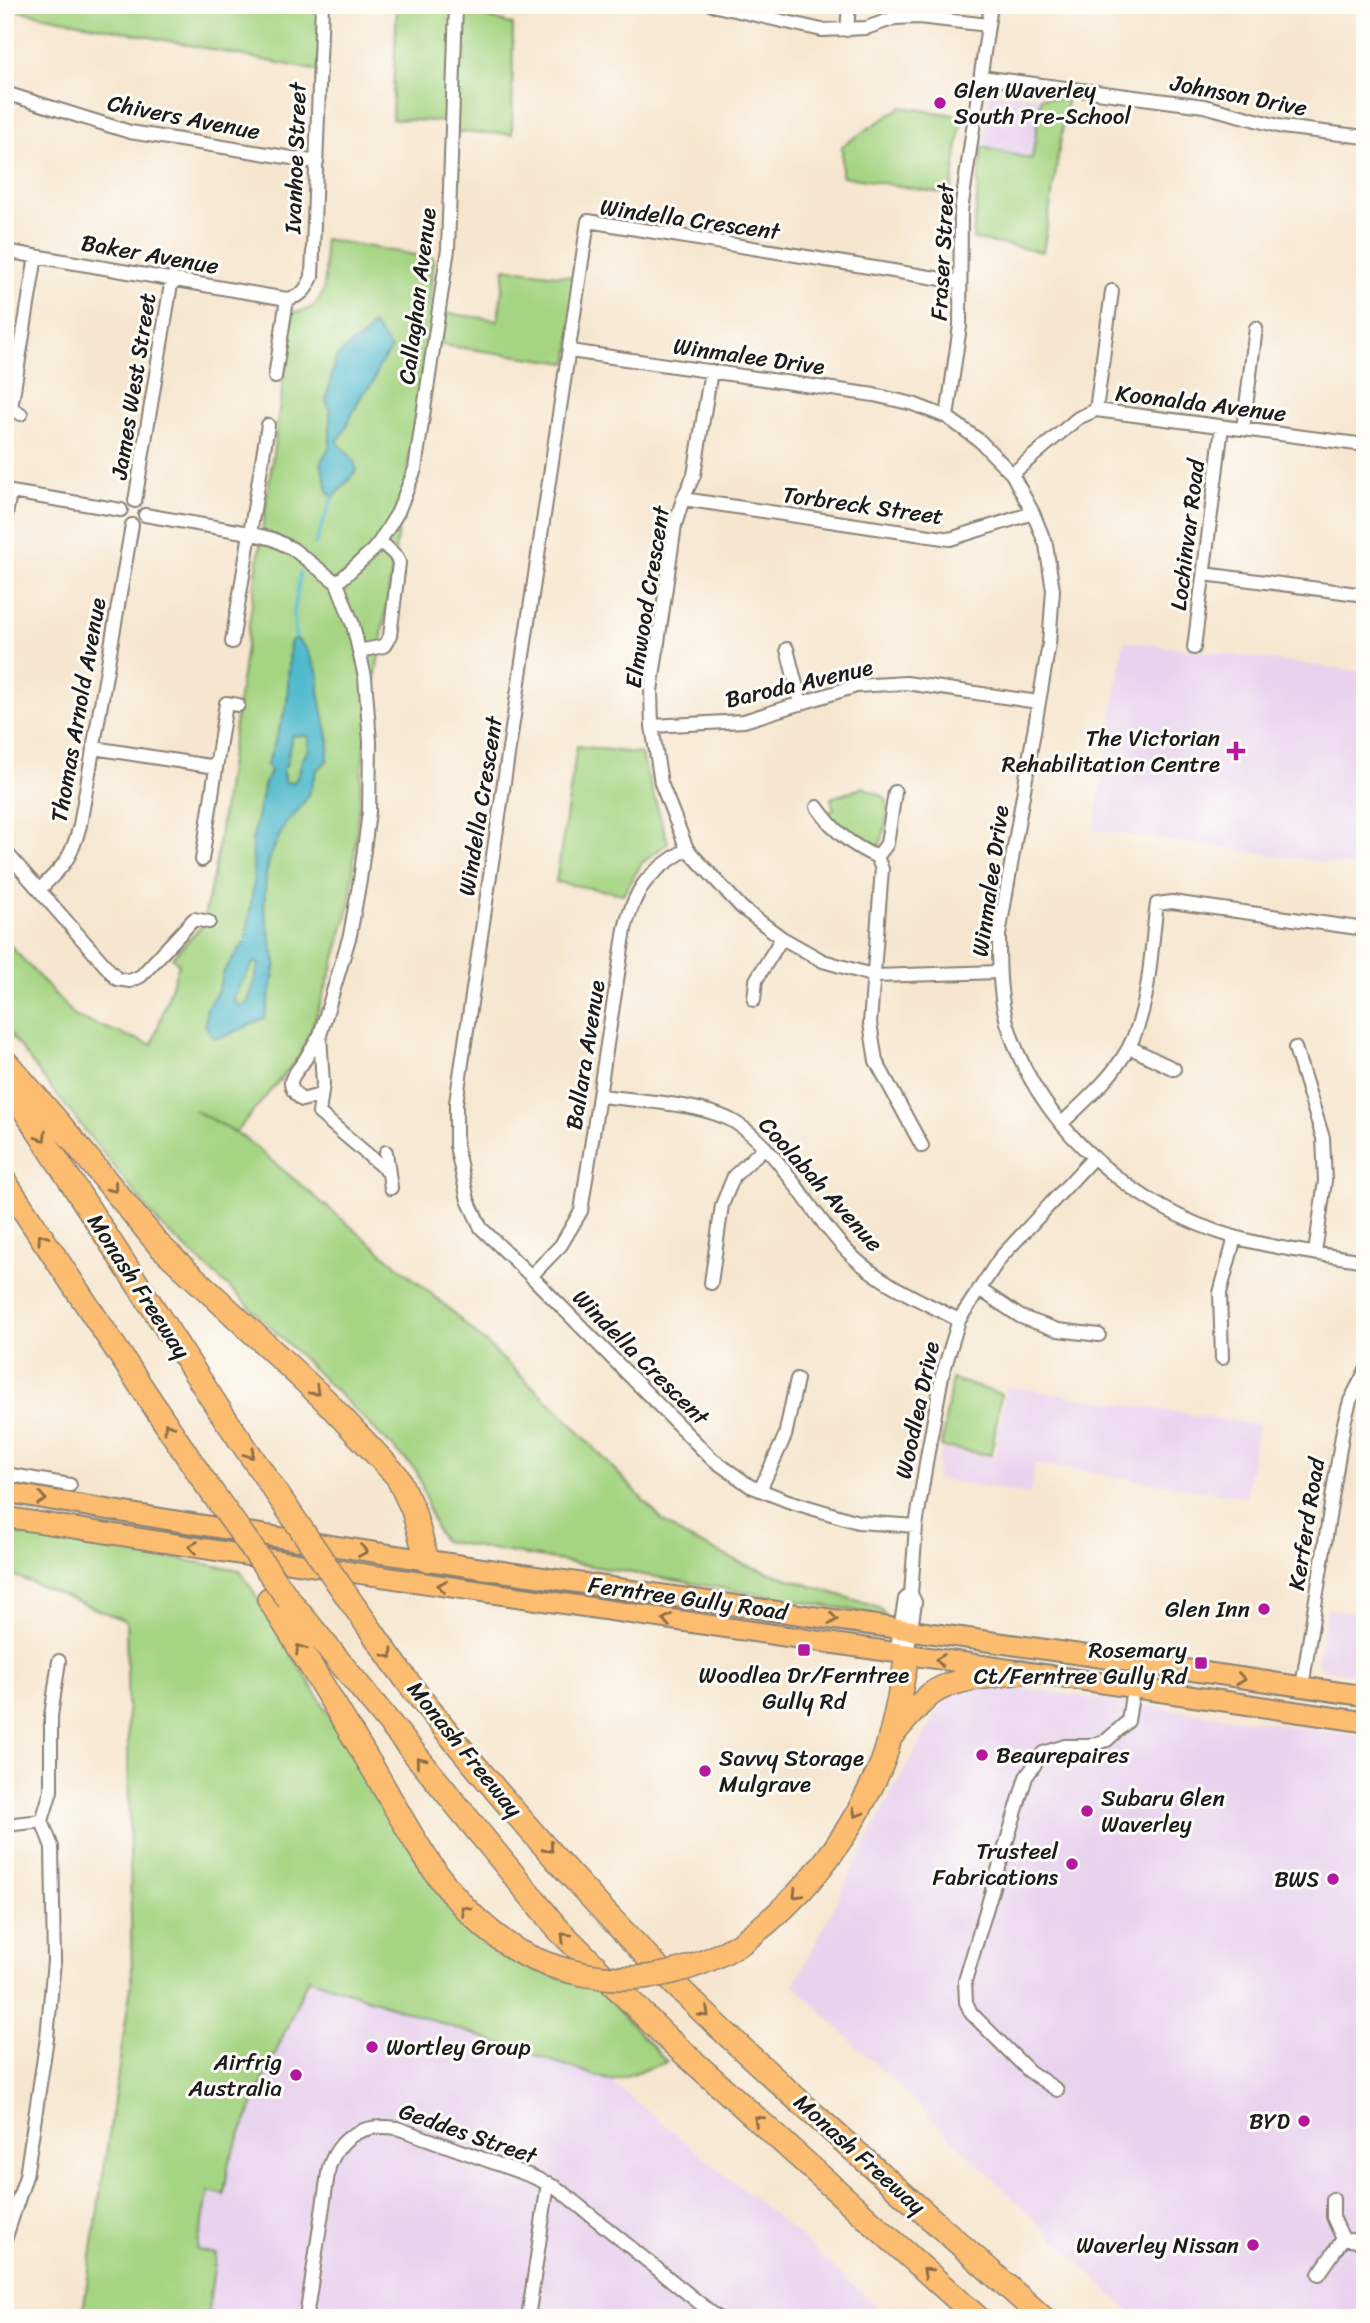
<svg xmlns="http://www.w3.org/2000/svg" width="1370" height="2323" font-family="Sriracha,sans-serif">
<rect width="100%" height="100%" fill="#fdfcf7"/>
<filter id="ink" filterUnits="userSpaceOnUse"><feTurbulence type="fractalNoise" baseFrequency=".0143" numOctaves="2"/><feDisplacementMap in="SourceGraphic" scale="14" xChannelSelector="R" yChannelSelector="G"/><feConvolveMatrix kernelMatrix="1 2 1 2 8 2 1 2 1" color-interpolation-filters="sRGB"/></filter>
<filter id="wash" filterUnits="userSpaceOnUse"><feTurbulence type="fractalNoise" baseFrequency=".00686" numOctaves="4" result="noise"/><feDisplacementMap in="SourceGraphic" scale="28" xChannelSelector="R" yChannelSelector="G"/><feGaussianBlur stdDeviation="1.57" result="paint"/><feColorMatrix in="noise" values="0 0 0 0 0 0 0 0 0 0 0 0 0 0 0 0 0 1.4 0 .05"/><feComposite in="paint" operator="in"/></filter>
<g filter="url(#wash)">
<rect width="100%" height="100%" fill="#f6e6cf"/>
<path fill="#e8d2ee" d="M991,92L1040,97L1032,159L983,147Z
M1124,641L1365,672V868L1094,830Z
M1006,1386L1258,1425L1246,1497L1035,1464L1030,1494L936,1479L941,1449L995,1458Z
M1327,1609L1365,1615V1676L1324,1670L1317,1662Z
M987,1683L1365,1737V2318H1136L794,1985L889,1798L948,1694Z
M308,1978L611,2081L790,2228L888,2318H207L216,2254L197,2250L209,2191L224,2195L229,2161Z"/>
<path fill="#a5d482" stroke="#60784f" stroke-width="2" d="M5,5H321L319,71L5,8Z
M397,5L452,6L513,25L512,134L452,132V122L392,119Z
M1041,97L1067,100L1043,252L973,239L982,147L1032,159Z
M901,107L962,116L951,195L842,176V146Z
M324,239L433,258L429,311L498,320L505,268L580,278L568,363L427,343L363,758L350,905L332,969L310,1034L299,1057L236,1132L194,1110L246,1139L447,1307L562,1414L663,1521L685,1537L746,1565L880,1608L886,1616L443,1541C429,1520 426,1493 416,1470L240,1297L162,1227L43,1078L5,1027V940L76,1017L152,1045L179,964L172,957L202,926L215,867L293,312C334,311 324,269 324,239Z
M577,746L641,754L668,843L642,863L623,894L556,882Z
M864,787C870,792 880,793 885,798C891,804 884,840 878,847C858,844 844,830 829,817L830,811L834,810L831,798Z
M952,1379L1001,1394L991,1455L941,1447Z
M5,1532L100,1545L240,1570L440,1894L460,1919L492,1947L525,1967L564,1979L594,1985L667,2062L611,2081L308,1978L229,2161L224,2195L209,2191L197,2250L216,2254L207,2318H82L132,1978L126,1621L5,1572Z"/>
<path fill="#4fb9cc" stroke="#366a74" stroke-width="2" fill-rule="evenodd" d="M372,324L391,349L379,366L373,383L361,396L342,435L337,441L353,460L357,470L334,497L328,492L321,462L330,446V411L326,400L336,358L351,344L364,337Z
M295,637L306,648L319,675V693L329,742L327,761L317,770L307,797L297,812L285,824L270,856L266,875L264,909L276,963L265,1018L223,1037H213L205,1025L207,1008L218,990L224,971L246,940L254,882L252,842L263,788L270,771L267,765L287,705L290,643ZM292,735L308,736L309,750C296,764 304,771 293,783L284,782L283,768L286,766ZM257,962L259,965L248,1003L239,1006L233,998L253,963Z"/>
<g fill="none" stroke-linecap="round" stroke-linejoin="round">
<path stroke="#4fb9cc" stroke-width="3.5" d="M315,544L333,496
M295,637L294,612L300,573"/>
</g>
</g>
<g filter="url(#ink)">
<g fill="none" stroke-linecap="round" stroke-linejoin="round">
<g stroke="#898176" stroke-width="16">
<path id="street" d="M712,5L822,30L866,28L895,18L919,17L988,25
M847,30L849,5
M981,77L1204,106L1282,127L1365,137
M5,93L130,132L317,162
M5,251L287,299C302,296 306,290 312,277L322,5
M570,351L874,395L913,404L947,417L980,441L1012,474L1033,513L1046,545L1053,590L1049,644L999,935C999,969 999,1002 1011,1035C1044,1132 1137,1209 1234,1237C1276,1249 1322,1254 1365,1261
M711,371L694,475L683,499L675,525L651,691L652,726L661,783L687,849L742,908L782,938L823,961L875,976L999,972
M275,377L287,299
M1096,410L1112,291
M21,414L11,408L36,256
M947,417L960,326L961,211L991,5
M1243,429L1256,328
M1012,474L1078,418L1096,410L1365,445
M5,491L121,510
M683,499L950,539L1033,513
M135,501L172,278
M145,515L249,533L273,539L293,549L337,583L353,625L365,677L370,742L369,812L360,880L350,935L320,1035L323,1084L319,1113L387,1171
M5,521L10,492
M1204,574L1365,595
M337,583L373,550L380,541L398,512L415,469L448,249L456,5
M232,642L268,425
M1194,648L1222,427
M787,649L801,704
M359,651L384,646L390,636L399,563L397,557L380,541
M652,726L744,721L856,686L906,683L1038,702
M94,748L216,767
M895,792L887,844L877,857L882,869L870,1023L876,1061L922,1146
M817,807C835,832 849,844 877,857
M5,851L117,979L130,981L141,976L194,919L209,922
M202,860L226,703L238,705
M39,890C64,865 71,860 80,825L132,525
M754,1000L756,980L782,938
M320,1035C315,1044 310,1052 304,1061C293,1077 282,1083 302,1100L320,1095
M1129,1047L1174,1069
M1295,1048L1323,1138L1325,1181L1315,1253
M601,1096C639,1101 703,1103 736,1123C781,1151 811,1216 850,1254C881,1284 922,1301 959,1320
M1062,1123C1086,1100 1113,1077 1129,1047C1151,1004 1150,951 1157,904L1172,902L1365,929
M386,1152L391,1188
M531,1276L561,1245L581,1211L625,929C636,885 649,872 687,849
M711,1283L722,1205L734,1176L765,1147
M979,1289L1021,1317L1058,1330L1099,1335
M1222,1358L1220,1293L1235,1237
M5,1474L70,1485
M760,1490L785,1436L797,1379
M916,1526L858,1522L788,1501L750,1486L711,1458L531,1276L481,1228L468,1200L456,1146V1103L588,221L960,282
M896,1654L905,1599L911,1594
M907,1656L915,1602L911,1594L916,1526L927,1457L942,1376L959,1320L1000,1258L1094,1157
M1302,1687L1344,1423L1350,1401L1365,1372
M42,1821L51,1791V1716L59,1661
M5,1825L42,1821
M1057,2090L1029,2071L971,2013L966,2002L965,1981L1026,1777L1043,1753L1065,1746H1089L1107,1740L1128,1721L1137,1663
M1343,2239L1357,2241L1365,2239
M5,2240L26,2176L47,2038L54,1961L52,1847L42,1821
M1319,2274L1343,2239L1333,2217V2199
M306,2318L329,2167C340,2135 364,2123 397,2128L531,2176L557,2188L718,2318
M528,2318L548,2183"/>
</g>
<g stroke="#898176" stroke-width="23">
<path id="primary" d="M5,1492C457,1571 912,1628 1365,1696
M5,1517L357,1573L1365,1722"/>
</g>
<g stroke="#898176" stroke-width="26">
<path id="highway" d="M5,1061L58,1122L159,1245L324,1399L397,1476L413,1510L427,1560
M5,1080L218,1408L282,1501
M5,1182L206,1484
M269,1599C304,1654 338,1711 372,1767C415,1840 444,1905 519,1952
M349,1599C372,1631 395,1666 420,1698C506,1806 601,1913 700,2009C811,2115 928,2215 1043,2318
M289,1600L557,1928L666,2037L978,2318
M890,1737C903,1724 916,1706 931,1694C955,1677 992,1677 1021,1672
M741,1943C797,1903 840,1850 870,1789C875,1778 882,1766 885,1755C895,1723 901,1689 907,1656"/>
</g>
<use href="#street" stroke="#fff" stroke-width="12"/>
<use href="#primary" stroke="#fcbd6f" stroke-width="19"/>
<use href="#highway" stroke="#fcbd6f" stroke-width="23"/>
<g stroke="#898176" stroke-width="26" stroke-linecap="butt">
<path id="highway-bridge" d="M206,1484L289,1600
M282,1501L349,1599
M519,1952C594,1989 669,1987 741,1943"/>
</g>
<use href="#highway-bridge" stroke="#fcbd6f" stroke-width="23"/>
</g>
<defs><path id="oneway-chevron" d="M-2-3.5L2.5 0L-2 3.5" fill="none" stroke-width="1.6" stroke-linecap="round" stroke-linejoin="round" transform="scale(1.75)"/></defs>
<g stroke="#8c6c46">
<use href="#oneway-chevron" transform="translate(42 1137) rotate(57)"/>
<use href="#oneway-chevron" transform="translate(113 1188) rotate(51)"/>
<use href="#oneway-chevron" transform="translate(42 1238) rotate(-124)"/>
<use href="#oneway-chevron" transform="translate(315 1391) rotate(44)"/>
<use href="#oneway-chevron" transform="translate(168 1427) rotate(-124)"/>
<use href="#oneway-chevron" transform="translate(250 1454) rotate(56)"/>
<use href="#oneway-chevron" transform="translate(42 1499) rotate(10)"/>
<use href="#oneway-chevron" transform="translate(193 1547) rotate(-171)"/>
<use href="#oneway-chevron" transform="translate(363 1551) rotate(9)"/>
<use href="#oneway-chevron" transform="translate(442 1586) rotate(-171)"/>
<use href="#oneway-chevron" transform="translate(833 1619) rotate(8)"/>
<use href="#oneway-chevron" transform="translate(667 1620) rotate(-171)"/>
<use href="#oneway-chevron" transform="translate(300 1649) rotate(-122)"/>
<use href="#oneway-chevron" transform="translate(389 1654) rotate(54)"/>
<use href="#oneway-chevron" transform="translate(940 1660) rotate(-172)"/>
<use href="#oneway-chevron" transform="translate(1241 1679) rotate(8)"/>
<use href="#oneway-chevron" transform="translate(420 1761) rotate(-129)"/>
<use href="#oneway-chevron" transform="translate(857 1813) rotate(120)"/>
<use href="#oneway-chevron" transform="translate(549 1848) rotate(48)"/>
<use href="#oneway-chevron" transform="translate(797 1894) rotate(133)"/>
<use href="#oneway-chevron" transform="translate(465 1910) rotate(-133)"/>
<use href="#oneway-chevron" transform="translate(565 1937) rotate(-135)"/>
<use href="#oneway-chevron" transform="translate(705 2013) rotate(43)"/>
<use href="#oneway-chevron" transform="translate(758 2120) rotate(-138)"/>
<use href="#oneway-chevron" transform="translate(927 2272) rotate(-138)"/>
</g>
</g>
<g fill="#b5179e" stroke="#fdfcf7" stroke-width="2.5">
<circle cx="940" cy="103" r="7"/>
<path d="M1232.5 740.5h7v7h7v7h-7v7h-7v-7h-7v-7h7z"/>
<circle cx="1264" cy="1609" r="7"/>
<rect x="797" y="1643" width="14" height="14" rx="3.5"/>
<rect x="1194" y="1656" width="14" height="14" rx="3.5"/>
<circle cx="982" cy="1755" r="7"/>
<circle cx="705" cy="1771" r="7"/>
<circle cx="1087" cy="1811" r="7"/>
<circle cx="1072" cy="1864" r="7"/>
<circle cx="1333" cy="1879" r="7"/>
<circle cx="372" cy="2047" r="7"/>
<circle cx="296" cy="2075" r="7"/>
<circle cx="1304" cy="2121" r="7"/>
<circle cx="1253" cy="2245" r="7"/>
</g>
<g text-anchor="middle" stroke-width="6" stroke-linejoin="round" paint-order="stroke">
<g font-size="23" fill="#1c1c1c" stroke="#fdfcf7" text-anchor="end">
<text x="954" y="98" text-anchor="start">Glen Waverley<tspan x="954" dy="26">South Pre-School</tspan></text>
<text x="1220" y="746">The Victorian<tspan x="1220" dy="26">Rehabilitation Centre</tspan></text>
<text x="1250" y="1617">Glen Inn</text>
<text x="1187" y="1658">Rosemary<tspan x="1187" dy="26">Ct/Ferntree Gully Rd</tspan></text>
<text x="804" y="1683" text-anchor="middle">Woodlea Dr/Ferntree<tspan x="804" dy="26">Gully Rd</tspan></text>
<text x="996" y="1763" text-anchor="start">Beaurepaires</text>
<text x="719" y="1766" text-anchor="start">Savvy Storage<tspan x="719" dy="26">Mulgrave</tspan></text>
<text x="1101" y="1806" text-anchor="start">Subaru Glen<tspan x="1101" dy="26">Waverley</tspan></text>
<text x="1058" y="1859">Trusteel<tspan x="1058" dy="26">Fabrications</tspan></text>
<text x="1319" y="1887">BWS</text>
<text x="386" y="2055" text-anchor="start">Wortley Group</text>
<text x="282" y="2070">Airfrig<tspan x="282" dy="26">Australia</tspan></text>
<text x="1290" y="2129">BYD</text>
<text x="1239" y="2253">Waverley Nissan</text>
</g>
<g font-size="23" fill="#1c1c1c" stroke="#fdfcf7">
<text transform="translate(1239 95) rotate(11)" y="8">Johnson Drive</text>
<text transform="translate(184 117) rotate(11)" y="8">Chivers Avenue</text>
<text transform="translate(295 158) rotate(-88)" y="8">Ivanhoe Street</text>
<text transform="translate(690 219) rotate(8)" y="8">Windella Crescent</text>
<text transform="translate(942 252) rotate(-87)" y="8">Fraser Street</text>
<text transform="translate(150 254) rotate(10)" y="8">Baker Avenue</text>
<text transform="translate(417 296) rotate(-83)" y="8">Callaghan Avenue</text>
<text transform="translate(749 356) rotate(8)" y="8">Winmalee Drive</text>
<text transform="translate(133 386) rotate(-81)" y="8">James West Street</text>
<text transform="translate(1201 403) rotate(7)" y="8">Koonalda Avenue</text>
<text transform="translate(863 505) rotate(8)" y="8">Torbreck Street</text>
<text transform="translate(1187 535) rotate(-83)" y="8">Lochinvar Road</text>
<text transform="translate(647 597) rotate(-81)" y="8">Elmwood Crescent</text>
<text transform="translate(799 683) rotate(-13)" y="8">Baroda Avenue</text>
<text transform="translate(78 710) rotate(-80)" y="8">Thomas Arnold Avenue</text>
<text transform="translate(480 806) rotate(-81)" y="8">Windella Crescent</text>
<text transform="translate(990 881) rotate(-82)" y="8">Winmalee Drive</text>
<text transform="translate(585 1055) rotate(-81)" y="8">Ballara Avenue</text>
<text transform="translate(821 1184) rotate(48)" y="8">Coolabah Avenue</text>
<text transform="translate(139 1286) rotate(57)" y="8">Monash Freeway</text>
<text transform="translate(641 1357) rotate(45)" y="8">Windella Crescent</text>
<text transform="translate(917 1410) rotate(-78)" y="8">Woodlea Drive</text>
<text transform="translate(1306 1524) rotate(-81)" y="8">Kerferd Road</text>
<text transform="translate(688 1598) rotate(8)" y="8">Ferntree Gully Road</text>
<text transform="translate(465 1749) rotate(51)" y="8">Monash Freeway</text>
<text transform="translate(468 2133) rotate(19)" y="8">Geddes Street</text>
<text transform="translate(860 2154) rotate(42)" y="8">Monash Freeway</text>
</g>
</g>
<rect width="1370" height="2323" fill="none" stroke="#fdfcf7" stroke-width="28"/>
</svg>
